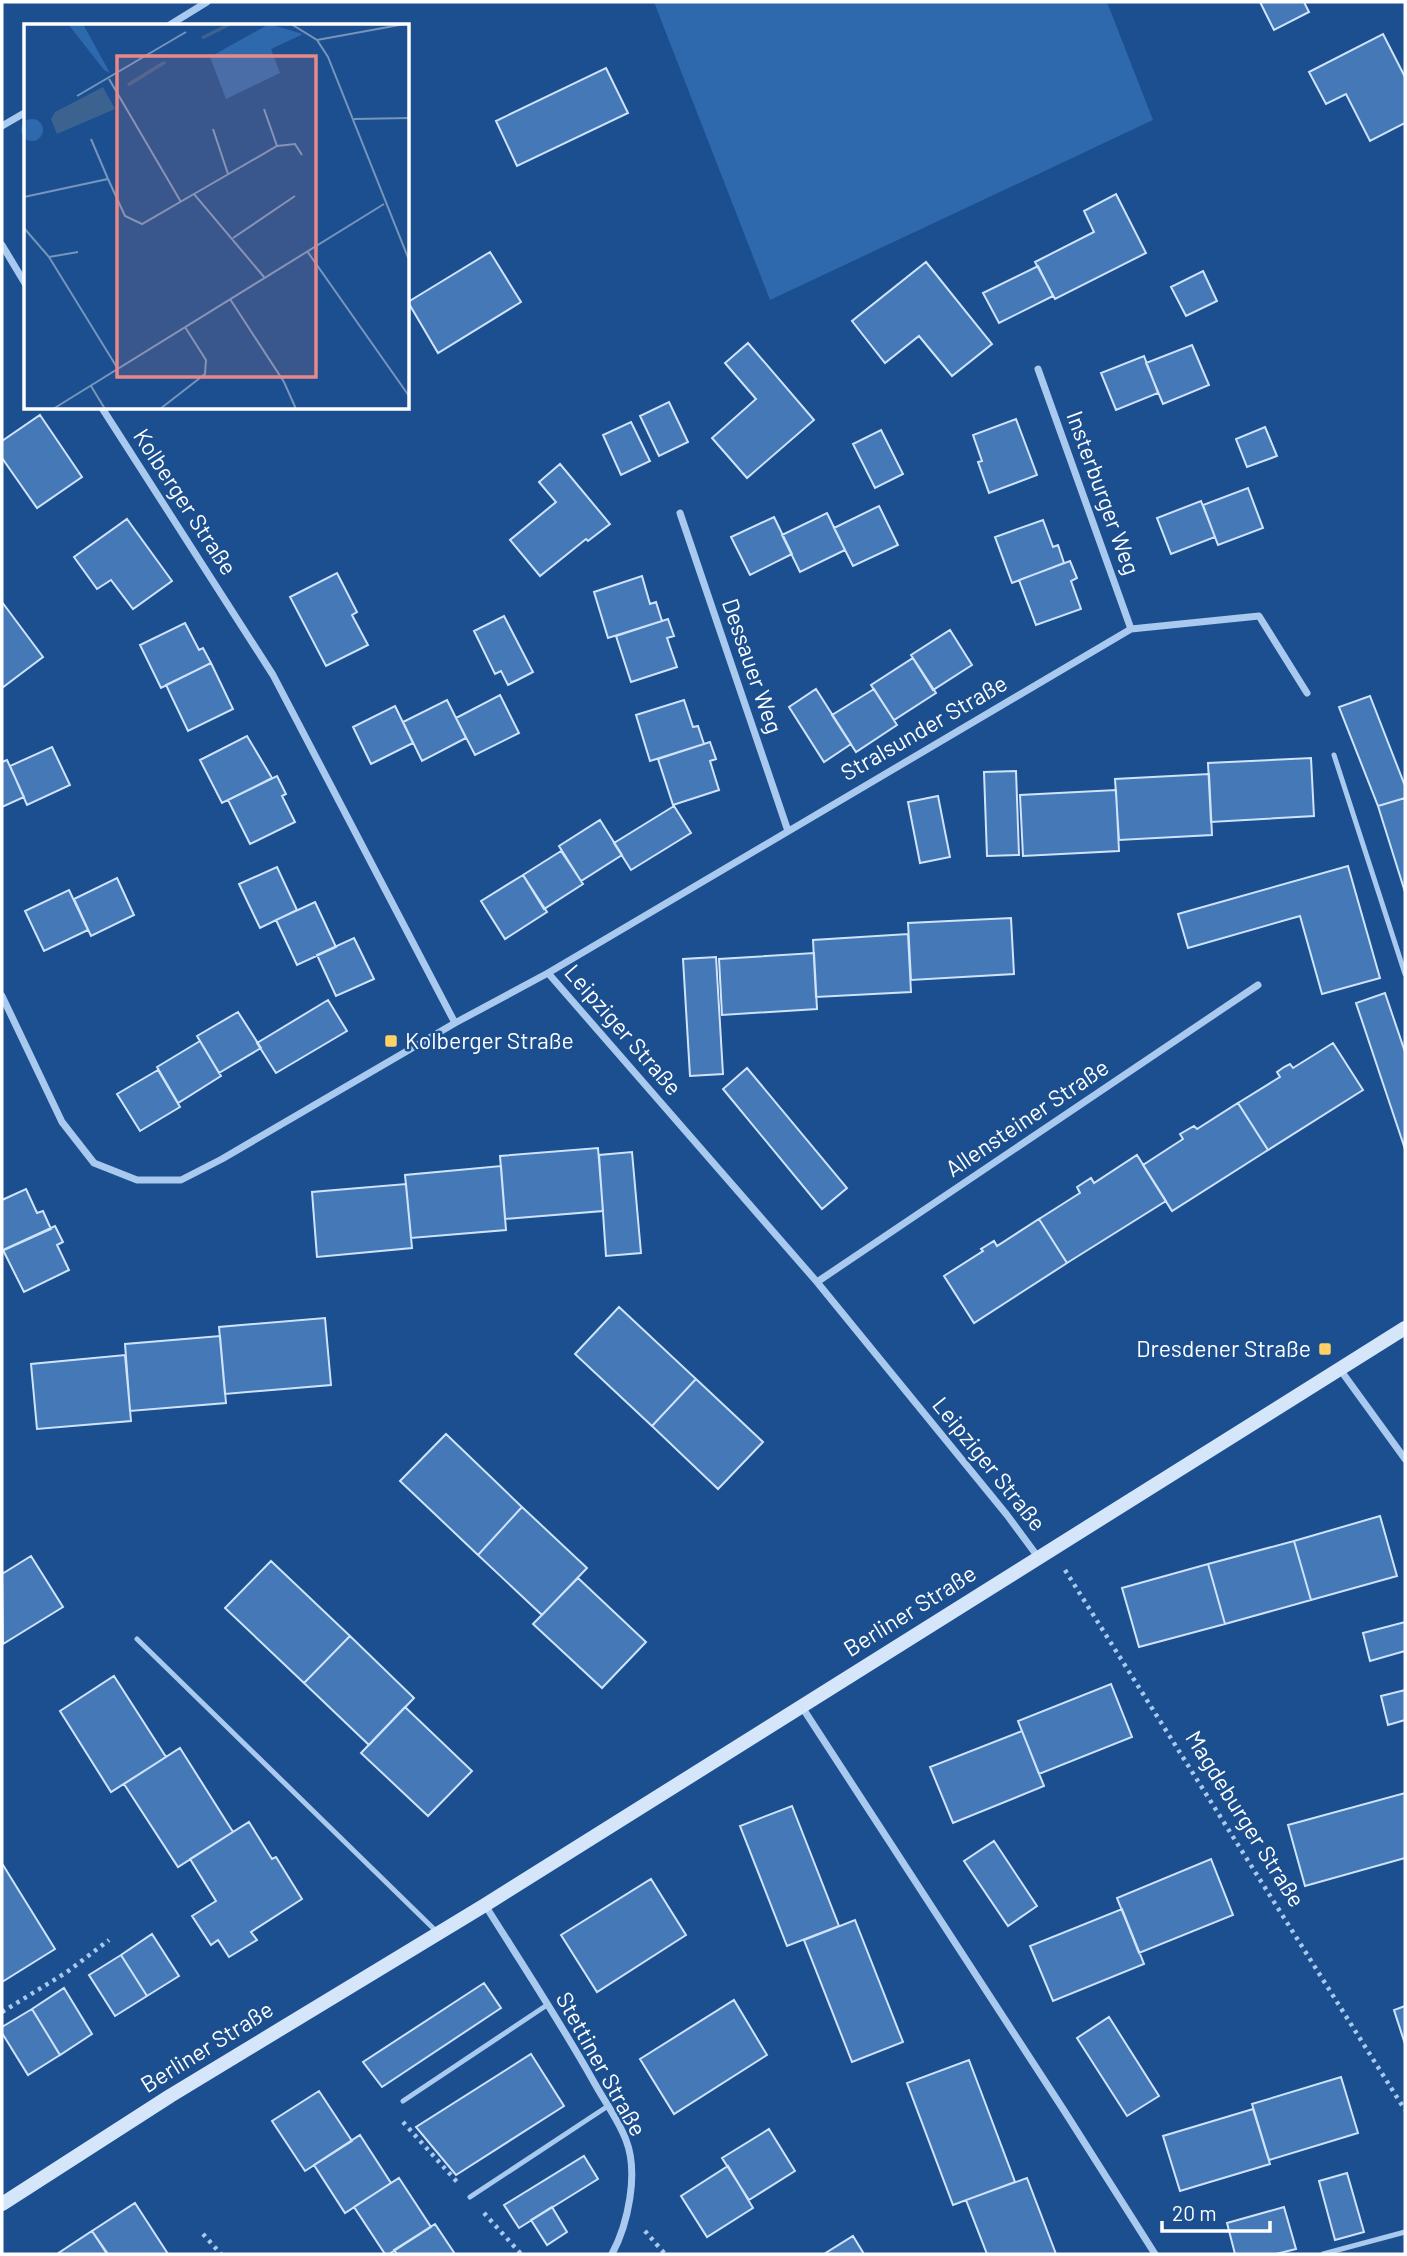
<svg xmlns="http://www.w3.org/2000/svg" width="1407" height="2256" font-family="Barlow,sans-serif">
<rect width="100%" height="100%" fill="#1b4f8f"/>
<path fill="#2e69ad" d="M654,2H1107L1153,120L770,300Z"/>
<path fill="#4478b7" stroke="#cfe3fa" stroke-width="2" d="M1260,2H1304L1309,12L1274,30Z
M1383,34L1405,77V123L1370,141L1346,94L1326,104L1309,72Z
M606,68L628,113L517,166L496,121Z
M1116,194L1146,253L1055,299L1035,262L1094,232L1084,211Z
M490,252L521,302L438,353L408,302Z
M926,262L992,344L952,376L919,336L885,363L852,321Z
M1038,266L1053,296L999,323L983,293Z
M1203,271L1217,301L1186,316L1171,287Z
M748,343L814,420L747,478L712,438L756,399L725,363Z
M1192,345L1209,385L1163,404L1146,363Z
M1144,356L1158,393L1116,410L1101,373Z
M669,402L688,442L659,456L640,416Z
M40,415L82,477L37,508L2,458V441Z
M1016,419L1037,475L989,493L978,462L982,461L973,435Z
M631,422L650,461L621,475L603,435Z
M1265,427L1277,456L1247,467L1236,439Z
M881,430L903,474L875,488L853,444Z
M560,464L610,524L588,541L586,539L540,576L510,540L556,502L539,482Z
M1248,488L1263,528L1218,545L1203,505Z
M1201,501L1215,537L1171,554L1157,518Z
M879,506L898,545L853,566L834,528Z
M827,513L845,550L800,572L782,535Z
M774,517L792,554L750,575L731,537Z
M127,519L172,581L133,609L111,580L97,589L74,557Z
M1043,520L1053,547L1058,545L1064,563L1012,583L995,537Z
M1070,561L1077,578L1071,581L1081,609L1036,625L1019,580Z
M337,573L357,612L352,615L368,645L326,666L290,597Z
M642,576L650,604L656,602L662,621L608,638L594,592Z
M2,602L43,657L2,688Z
M504,616L533,672L508,685L501,671L495,674L474,631Z
M668,619L674,636L667,638L677,667L631,682L616,636Z
M185,623L199,650L203,648L211,663L161,688L140,645Z
M950,630L972,665L933,690L911,655Z
M913,658L936,693L894,720L871,685Z
M211,663L233,709L188,731L166,685Z
M816,689L851,744L824,762L789,707Z
M874,689L897,725L856,752L832,715Z
M500,695L519,733L475,755L456,718Z
M1370,696L1405,786V798L1378,806L1339,707Z
M447,700L466,738L422,761L403,722Z
M684,700L693,727L698,726L704,744L650,761L636,715Z
M395,706L413,743L371,764L353,727Z
M247,736L272,778L222,803L200,760Z
M710,742L716,759L710,761L719,790L673,805L658,759Z
M52,747L70,785L27,805L10,766Z
M1311,758L1314,816L1211,822L1208,763Z
M7,760L24,797L2,807V762Z
M1016,771L1019,855L987,856L984,772Z
M1209,774L1212,835L1119,840L1115,779Z
M277,776L286,794L282,796L295,822L250,844L228,800Z
M1116,790L1119,851L1023,856L1020,795Z
M938,796L950,857L920,863L908,802Z
M1405,798V892L1378,806Z
M674,806L691,833L631,870L614,843Z
M600,820L622,855L581,881L559,846Z
M561,851L583,884L544,909L523,875Z
M1348,866L1380,978L1322,994L1300,916L1188,948L1178,914Z
M277,867L297,910L260,928L239,884Z
M523,875L547,912L505,939L481,901Z
M117,878L134,915L91,936L74,899Z
M69,890L88,930L44,951L25,911Z
M315,902L336,947L297,965L276,920Z
M1011,918L1014,974L911,980L908,923Z
M908,934L911,992L816,997L813,940Z
M354,938L374,979L336,996L317,955Z
M814,953L817,1009L722,1015L719,959Z
M716,957L723,1074L690,1076L683,959Z
M1385,993L1405,1052V1149L1356,1003Z
M328,1000L347,1031L276,1073L257,1043Z
M238,1012L261,1048L219,1073L197,1036Z
M200,1041L221,1076L178,1103L157,1067Z
M1333,1043L1363,1090L1268,1150L1238,1103L1280,1077L1277,1072L1284,1067L1290,1064L1293,1068Z
M747,1068L847,1188L822,1209L723,1089Z
M158,1070L180,1107L140,1131L117,1094Z
M1238,1103L1268,1150L1172,1211L1143,1165L1183,1139L1180,1134L1194,1126L1197,1129Z
M598,1148L603,1211L505,1219L500,1156Z
M632,1152L641,1253L606,1256L599,1155Z
M1137,1155L1166,1201L1067,1263L1039,1219L1080,1193L1077,1187L1091,1178L1094,1183Z
M501,1166L506,1230L411,1238L405,1175Z
M406,1184L412,1248L317,1257L312,1192Z
M26,1189L37,1213L43,1211L51,1229L2,1251V1200Z
M1039,1219L1067,1263L974,1323L944,1276L983,1251L981,1249L994,1241L997,1246Z
M55,1226L63,1242L57,1245L69,1270L24,1292L3,1250Z
M619,1307L696,1379L652,1426L575,1354Z
M325,1318L331,1385L225,1394L219,1327Z
M220,1336L226,1403L130,1411L125,1344Z
M125,1355L131,1421L37,1429L31,1364Z
M696,1379L763,1442L718,1489L652,1426Z
M446,1434L522,1507L478,1555L400,1481Z
M522,1507L587,1568L542,1615L478,1555Z
M1380,1516L1397,1576L1311,1600L1294,1541Z
M1294,1541L1311,1600L1225,1624L1208,1564Z
M31,1556L63,1607L3,1644L2,1574Z
M271,1561L350,1636L304,1683L225,1608Z
M1208,1564L1225,1624L1139,1647L1122,1588Z
M578,1578L646,1642L602,1688L533,1624Z
M1405,1622V1651L1370,1661L1363,1633Z
M350,1636L414,1698L369,1745L304,1683Z
M114,1676L166,1757L111,1792L60,1711Z
M1111,1684L1132,1737L1039,1774L1018,1721Z
M1405,1690V1720L1388,1725L1381,1696Z
M405,1707L472,1771L428,1816L361,1753Z
M1022,1731L1044,1786L953,1823L930,1767Z
M180,1748L233,1832L178,1867L124,1784Z
M1405,1793V1858L1305,1886L1288,1825Z
M792,1806L839,1926L787,1946L740,1826Z
M249,1822L272,1859L276,1857L302,1899L251,1932L257,1940L229,1957L218,1940L211,1945L192,1916L216,1901L190,1859Z
M994,1841L1037,1906L1008,1926L964,1861Z
M1211,1859L1233,1915L1139,1953L1117,1898Z
M3,1865L55,1949L2,1982V1866Z
M651,1879L686,1935L597,1992L561,1935Z
M1122,1909L1144,1964L1053,2001L1030,1946Z
M855,1920L903,2042L852,2062L804,1940Z
M152,1934L179,1976L147,1996L121,1955Z
M121,1955L147,1996L115,2016L89,1975Z
M484,1983L501,2008L382,2087L363,2062Z
M64,1988L92,2034L60,2055L32,2009Z
M734,2000L767,2055L674,2114L640,2059Z
M1405,2006V2044L1394,2010Z
M32,2009L60,2055L28,2075L2,2033V2027Z
M1109,2017L1159,2096L1127,2116L1077,2038Z
M531,2054L564,2106L456,2175L416,2127Z
M969,2060L1015,2182L953,2205L907,2083Z
M1341,2077L1358,2133L1269,2160L1252,2104Z
M319,2091L352,2141L305,2171L272,2121Z
M1253,2109L1270,2164L1180,2191L1163,2136Z
M769,2129L795,2171L749,2200L722,2158Z
M360,2135L391,2183L345,2213L314,2165Z
M584,2156L598,2179L519,2228L504,2205Z
M728,2166L753,2208L707,2237L681,2196Z
M1347,2173L1364,2232L1335,2240L1319,2181Z
M399,2178L431,2227L389,2254H385L354,2207Z
M1027,2178L1056,2254H987L966,2200Z
M135,2203L168,2254H108L92,2231Z
M552,2207L567,2232L547,2245L531,2220Z
M1284,2207L1296,2249L1276,2254H1235L1227,2223Z
M435,2224L455,2254H397L394,2250Z
M92,2231L107,2254H57Z
M853,2236L864,2254H824Z"/>
<g fill="none" stroke-linecap="round" stroke-linejoin="round">
<path stroke="#a9c9ee" stroke-width="4.5" stroke-dasharray="3.5 5" stroke-linecap="butt" d="M1065,1570L1405,2110
M2,2012L67,1972L109,1940
M403,2122L458,2183
M484,2213L521,2254
M645,2231L665,2254
M203,2234L221,2254"/>
<path stroke="#a9c9ee" stroke-width="5" d="M1334,755L1405,974
M137,1639L436,1931
M403,2101L547,2005
M470,2197L608,2106
M1323,2254L1405,2232"/>
<path stroke="#a9c9ee" stroke-width="7" d="M168,26L207,2
M2,126L26,112
M2,245L26,285
M1038,369L1131,629
M102,408L273,675L455,1023
M680,513L788,831
M548,973L1131,629L1259,616L1307,693
M2,996L62,1122L94,1163L137,1180H181L222,1159L455,1023L548,973L817,1282L1007,1515L1038,1557
M817,1282L1258,985
M1339,1368L1405,1459
M802,1707L1065,2112L1155,2254
M485,1905C522,1964 561,2023 595,2084C605,2102 619,2121 626,2140C639,2173 628,2224 612,2254"/>
<path stroke="#d6e6fa" stroke-width="14" d="M2,2204L170,2096L485,1905L1405,1328"/>
</g>
<g fill="#ffd166" stroke="#1b4f8f" stroke-width="2.5">
<rect x="384" y="1034" width="14" height="14" rx="3.5"/>
<rect x="1318" y="1342" width="14" height="14" rx="3.5"/>
</g>
<g text-anchor="middle" stroke-width="5" stroke-linejoin="round" paint-order="stroke">
<g font-size="23" fill="#fff" stroke="#1b4f8f">
<text transform="translate(1103 493) rotate(70)" y="8">Insterburger Weg</text>
<text transform="translate(185 502) rotate(57)" y="8">Kolberger Straße</text>
<text transform="translate(752 666) rotate(71)" y="8">Dessauer Weg</text>
<text transform="translate(924 728) rotate(-30)" y="8">Stralsunder Straße</text>
<text transform="translate(623 1030) rotate(49)" y="8">Leipziger Straße</text>
<text transform="translate(1027 1118) rotate(-34)" y="8">Allensteiner Straße</text>
<text transform="translate(989 1464) rotate(51)" y="8">Leipziger Straße</text>
<text transform="translate(910 1611) rotate(-32)" y="8">Berliner Straße</text>
<text transform="translate(1245 1819) rotate(58)" y="8">Magdeburger Straße</text>
<text transform="translate(207 2047) rotate(-32)" y="8">Berliner Straße</text>
<text transform="translate(601 2064) rotate(61)" y="8">Stettiner Straße</text>
</g>
<g font-size="23" fill="#fff" stroke="#1b4f8f" text-anchor="start">
<text x="405" y="1049">Kolberger Straße</text>
<text x="1311" y="1357" text-anchor="end">Dresdener Straße</text>
</g>
</g>
<g transform="translate(24 24)">
<rect width="385" height="385" fill="#1b4f8f"/>
<path d="M44,0H59L86,49L80,46ZM245,0L279,10L247,25L256,49L202,75L186,33ZM-3 106a11 11 0 1 1 22 0a11 11 0 1 1-22 0Z" fill="#2e69ad"/>
<path d="M79,63L91,85L33,110L27,95L31,88Z" fill="#3c6290"/>
<path fill="none" stroke="#3c6290" stroke-width="3.5" d="M178,14L206,0M104,61L141,38"/>
<path fill="none" stroke="#7695bc" stroke-width="2" d="M267,0L293,16L304,33L385,236M293,16L381,0M85,55L157,178M53,72L162,8M240,85L253,122M330,95L385,94M189,105L204,150M67,115L84,155M170,170L253,122L271,120L278,131M0,173L84,155L101,192L118,200L170,170L240,253M0,204L25,233L94,345M209,214L271,172M283,227L385,372M25,233L54,228M206,275L260,358L272,385M67,362L81,385M29,385L360,180M136,385L181,350L182,336L161,303"/>
<path fill="#e88989" fill-opacity="0.15" stroke="#e88989" stroke-width="3.5" d="M93,32H292V353H93Z"/>
<rect width="385" height="385" fill="none" stroke="#fff" stroke-width="3.5"/>
</g>
<rect width="1407" height="2256" fill="none" stroke="#ffffff" stroke-width="7"/>
<path d="M1162 2221v10h108v-10" fill="none" stroke="#ffffff" stroke-width="3.5"/>
<text x="1172" y="2221" font-size="21" fill="#ffffff" stroke="#1b4f8f" stroke-width="5" paint-order="stroke">20 m</text>
</svg>
